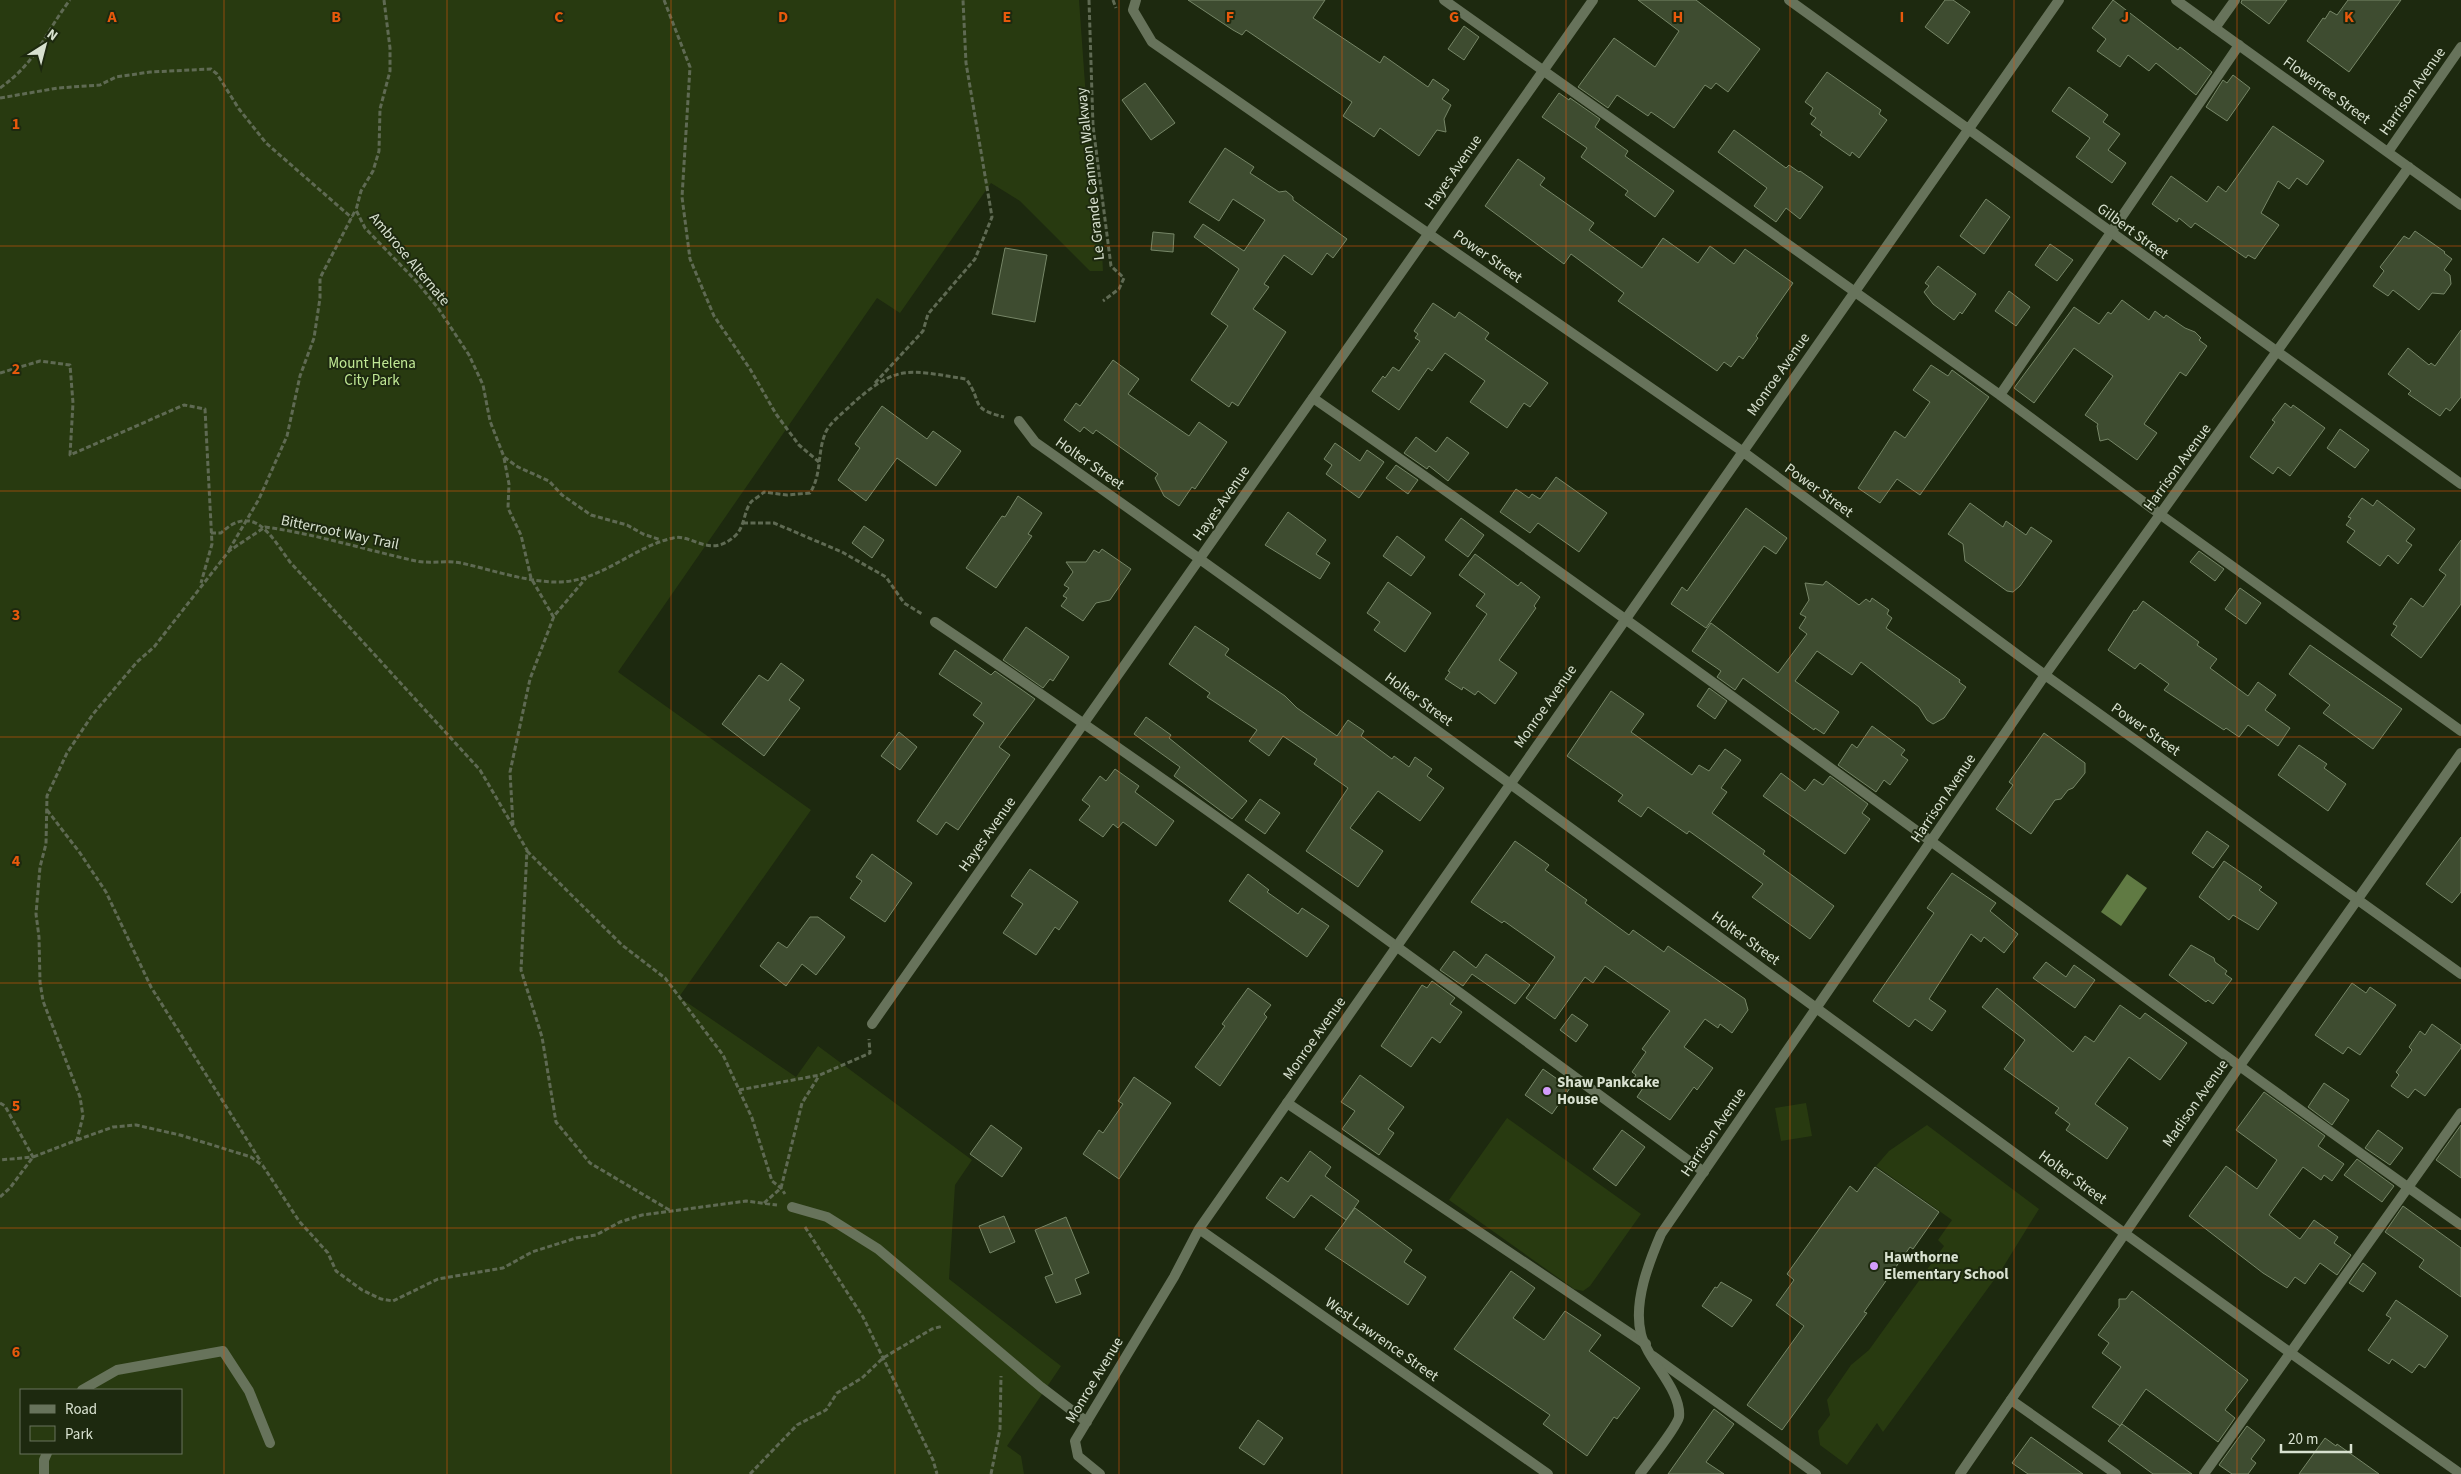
<svg xmlns="http://www.w3.org/2000/svg" width="2461" height="1474" font-family="'Source Sans 3',sans-serif">
<rect width="100%" height="100%" fill="#1d290f"/>
<path fill="#283a10" fill-rule="evenodd" d="M0,0H1079L1089,140L1100,210L1103,271H1090L1020,201L991,183L900,313L877,298L618,672L811,810L679,997L796,1077L818,1046L972,1160L955,1185L949,1279L1061,1366L1007,1446L1021,1456L1024,1474H0ZM21,1390H181V1453H21Z
M1806,1103L1812,1136L1781,1141L1775,1108Z
M1507,1118L1641,1214L1590,1286L1583,1291L1574,1289L1449,1200Z
M1927,1125L2039,1209L2002,1269L1883,1432L1877,1423L1847,1465L1820,1445L1818,1431L1830,1415L1827,1400L1851,1365L1869,1350L1944,1246L1938,1240L1952,1220L1876,1166L1889,1151Z"/>
<path fill="#607a43" d="M2127,874L2147,888L2121,926L2101,912Z"/>
<path fill="#3e4c30" stroke="#768667" d="M1188,0H1325L1313,18L1380,63L1384,56L1428,87L1433,79L1449,90L1442,99L1451,105L1444,119L1446,132L1437,130L1419,156L1380,128L1374,137L1343,116L1352,102L1246,30L1242,35L1233,30Z
M1638,0H1696L1760,49L1728,92L1716,83L1711,89L1705,85L1674,128L1651,112L1648,116L1617,95L1608,108L1578,87L1614,38L1655,67L1679,31Z
M1945,0H1953L1970,12L1948,44L1925,27Z
M2113,0L2178,50L2180,47L2212,72L2196,95L2156,63L2149,71L2128,55L2120,67L2097,51L2106,39L2092,28Z
M2242,0H2287L2269,24L2241,3Z
M2348,0H2401L2349,72L2307,41L2323,18L2325,19L2330,11L2337,15Z
M1464,26L1479,37L1464,60L1448,49Z
M1827,72L1881,110L1879,114L1887,120L1859,158L1852,152L1850,156L1820,135L1822,132L1811,124L1816,118L1810,114L1813,108L1805,102Z
M2233,75L2250,88L2227,121L2206,107L2223,80L2227,83Z
M1145,83L1175,123L1151,140L1122,100Z
M2069,87L2108,115L2103,122L2120,134L2108,150L2126,163L2112,183L2076,157L2090,138L2052,111Z
M1559,93L1569,100L1570,98L1600,119L1595,127L1628,151L1625,156L1674,191L1655,217L1625,195L1628,191L1581,157L1587,148L1542,117Z
M2273,126L2324,161L2307,185L2297,178L2289,189L2278,181L2261,213L2279,225L2255,259L2248,255L2246,258L2195,223L2191,228L2179,218L2177,222L2152,204L2171,176L2207,202L2218,186L2226,192Z
M1734,130L1786,168L1789,165L1799,172L1800,171L1823,187L1800,219L1786,208L1776,222L1754,206L1767,188L1718,152Z
M1225,148L1254,167L1250,173L1279,192L1286,191L1293,197V200L1347,239L1333,258L1327,253L1312,275L1284,255L1264,284L1269,287L1253,309L1286,332L1238,406L1232,402L1229,407L1191,380L1228,326L1211,314L1239,269L1194,237L1203,224L1244,251L1265,220L1233,199L1219,221L1189,202Z
M1518,159L1545,178L1540,185L1594,223L1589,230L1642,268L1663,238L1698,263L1710,246L1734,264L1745,249L1793,283L1756,336L1758,338L1743,359L1739,356L1731,367L1724,362L1717,371L1618,301L1624,293L1571,254L1564,264L1485,206Z
M1986,199L2010,217L1984,254L1960,236Z
M2415,231L2445,252L2444,253L2452,259L2444,270L2450,275L2451,284L2444,294L2432,293L2419,310L2393,290L2388,296L2373,286L2384,271L2380,267L2404,236L2409,239Z
M1153,232L1174,234L1173,252L1151,250Z
M2050,244L2073,260L2057,281L2035,265Z
M1005,248L1047,255L1035,322L992,314Z
M1938,266L1976,294L1962,314L1960,312L1954,320L1933,304L1924,292L1929,286L1925,283Z
M2009,291L2030,307L2016,326L1995,311Z
M2122,300L2149,320L2155,311L2164,318L2166,315L2185,328L2195,332L2201,338L2199,340L2207,346L2186,376L2180,372L2144,424L2157,433L2137,460L2108,439L2100,441L2097,426L2098,424L2085,415L2113,376L2074,348L2034,403L2014,388L2074,307L2099,324L2108,312L2111,314Z
M1433,303L1455,318L1459,312L1489,333L1485,339L1548,383L1530,407L1524,403L1507,428L1470,402L1485,381L1445,353L1432,371L1428,368L1399,410L1372,391L1383,376L1385,378L1393,367L1399,371L1420,341L1415,338L1418,334L1414,331Z
M2461,330V397L2450,411L2446,408L2440,416L2408,394L2411,391L2388,374L2408,348L2429,365L2431,363L2435,366Z
M1113,360L1139,379L1128,394L1189,436L1199,422L1227,442L1195,489L1192,487L1179,506L1164,496L1155,478L1158,474L1096,430L1093,434L1084,427L1080,432L1064,420L1076,403L1080,406Z
M1931,365L1948,376L1952,370L1989,397L1920,495L1897,479L1880,503L1858,488L1895,431L1905,438L1930,402L1913,390Z
M2285,403L2291,408L2293,405L2325,428L2290,476L2278,467L2273,474L2250,457L2275,422L2272,420Z
M882,406L927,439L933,431L961,451L936,486L897,458L866,501L838,480L860,448L855,444Z
M2340,429L2369,450L2355,468L2327,448Z
M1416,437L1436,452L1447,437L1469,453L1448,481L1429,466L1427,469L1404,453Z
M1335,443L1360,461L1367,450L1384,462L1359,498L1326,474L1332,465L1324,459Z
M1396,465L1418,480L1408,494L1386,478Z
M1556,477L1607,513L1579,552L1538,523L1530,533L1500,512L1516,489L1529,498L1532,494L1540,499Z
M1018,496L1042,513L1028,534L1032,536L996,588L966,568L1002,516L1005,517Z
M2362,498L2373,506L2377,500L2415,529L2406,541L2412,545L2398,564L2388,555L2380,566L2347,542L2355,531L2346,525L2351,518L2348,517Z
M1970,503L2003,527L2006,521L2026,535L2031,527L2052,541L2020,586L2013,592L2007,591L1965,561L1963,544L1948,534Z
M1746,508L1787,538L1776,554L1764,546L1706,628L1671,604L1682,587L1687,591Z
M1288,512L1326,540L1316,554L1330,563L1320,579L1265,545Z
M1461,518L1484,535L1468,557L1445,540Z
M864,526L884,540L872,558L852,543Z
M1397,536L1425,557L1411,576L1383,556Z
M2461,540V604L2421,658L2391,635L2397,626L2393,624L2411,598L2423,607L2446,575L2439,570Z
M1102,549L1131,569L1110,600L1096,603L1083,621L1061,606L1067,598L1063,596L1069,588L1064,585L1073,572L1066,562H1086L1094,550L1099,553Z
M2199,551L2224,569L2215,581L2190,562Z
M1475,554L1518,586L1521,582L1540,597L1534,606L1536,608L1499,660L1517,673L1495,704L1478,691L1475,695L1463,687L1462,690L1445,679L1450,672L1448,671L1487,614L1476,606L1485,594L1459,575Z
M1826,581L1859,605L1866,599L1870,602L1872,598L1889,610L1887,614L1892,618L1886,628L1960,680L1959,682L1966,687L1944,718L1933,724L1927,720L1919,707L1861,662L1852,675L1817,651L1795,681L1839,712L1824,734L1815,728L1814,730L1743,678L1735,690L1717,677L1721,671L1692,651L1711,623L1778,673L1807,634L1799,628L1806,617L1800,614L1809,600L1805,583L1823,585Z
M1388,582L1431,613L1405,652L1374,630L1380,622L1367,613Z
M2240,588L2261,603L2246,624L2225,609Z
M2143,601L2199,642L2197,645L2217,659L2210,668L2248,696L2258,682L2276,695L2265,710L2290,728L2278,746L2248,725L2239,737L2226,728L2224,730L2164,690L2169,684L2140,663L2135,669L2108,650L2134,610L2136,611Z
M1195,626L1229,649L1225,655L1285,696L1297,708L1337,736L1348,720L1364,731L1361,736L1392,759L1394,756L1409,767L1415,757L1432,769L1427,776L1444,788L1420,821L1378,791L1350,828L1383,851L1358,887L1306,851L1348,788L1314,764L1317,759L1283,736L1269,756L1249,741L1257,730L1207,697L1210,693L1169,664Z
M1026,627L1069,657L1053,681L1050,679L1043,688L1003,660Z
M2310,645L2402,709L2373,749L2323,713L2330,705L2289,674Z
M955,650L991,675L995,671L1035,699L999,747L1010,755L958,830L946,822L937,835L917,821L984,723L973,715L982,703L939,674Z
M781,663L804,680L789,700L800,708L764,756L722,724L759,675L768,681Z
M1709,688L1727,701L1715,719L1697,706Z
M1611,691L1644,714L1631,732L1692,775L1699,765L1709,771L1725,749L1741,760L1721,788L1727,792L1712,813L1765,851L1763,854L1834,906L1810,939L1752,897L1763,884L1689,831L1687,834L1648,807L1641,817L1618,801L1623,795L1567,756Z
M1146,717L1171,735L1169,738L1247,801L1232,819L1174,776L1180,767L1134,734Z
M1872,726L1905,750L1901,755L1908,760L1890,785L1884,780L1876,792L1838,765L1852,744L1857,748Z
M899,732L917,747L900,770L881,756Z
M2044,733L2085,763V773L2073,788L2068,790L2061,799L2055,800L2031,834L1996,809L2013,785L2009,782Z
M2299,745L2327,764L2324,768L2346,784L2328,811L2278,775Z
M1115,769L1139,786L1135,792L1174,821L1156,846L1123,822L1118,828L1113,824L1103,837L1079,820L1090,806L1082,800L1100,776L1106,781Z
M1781,773L1805,791L1814,779L1823,785L1830,776L1868,804L1862,813L1870,819L1845,854L1763,796Z
M1260,799L1280,813L1265,834L1245,820Z
M2207,831L2229,846L2213,868L2192,853Z
M2461,837V892L2452,903L2426,884Z
M1515,841L1549,865L1545,870L1587,900L1585,903L1629,935L1633,930L1664,952L1668,946L1745,999L1748,1010L1732,1033L1720,1024L1718,1028L1705,1019L1684,1047L1713,1068L1697,1090L1694,1087L1670,1120L1637,1097L1643,1088L1632,1081L1636,1075L1632,1072L1646,1052L1642,1049L1670,1011L1605,966L1593,983L1585,977L1555,1019L1526,998L1555,957L1504,921L1502,923L1471,902Z
M872,854L912,883L885,922L850,898L862,881L856,877Z
M2224,861L2262,887L2259,890L2277,903L2258,930L2233,915L2229,920L2199,897Z
M1030,869L1078,902L1059,930L1055,927L1036,955L1003,933L1023,904L1011,896Z
M1952,873L1996,903L1990,911L2018,934L2004,953L1984,937L1981,942L1971,934L1929,999L1946,1011L1932,1031L1915,1019L1909,1027L1873,1001L1934,913L1927,908Z
M1248,874L1269,890L1267,892L1298,914L1302,908L1329,926L1307,957L1229,901Z
M810,917H818L845,937L816,975L802,964L786,986L760,966L778,942L787,948Z
M2191,945L2214,958L2215,962L2227,971L2225,974L2232,979L2213,1004L2208,1000L2206,1002L2169,975Z
M1454,951L1476,968L1486,954L1530,985L1515,1004L1472,974L1463,986L1440,970Z
M2046,962L2066,977L2074,965L2095,980L2075,1008L2033,978Z
M1432,981L1455,998L1450,1004L1462,1012L1440,1043L1432,1037L1411,1067L1381,1046L1422,985L1427,988Z
M2352,983L2366,993L2370,987L2396,1005L2360,1055L2348,1047L2343,1054L2315,1035Z
M1248,988L1271,1005L1264,1014L1267,1017L1220,1086L1195,1067L1225,1026L1222,1024Z
M1997,988L2073,1052L2085,1036L2094,1042L2120,1005L2140,1019L2145,1013L2187,1043L2160,1080L2129,1057L2095,1104L2128,1128L2107,1159L2066,1130L2070,1124L2055,1113L2059,1108L2004,1069L2025,1040L1982,1007Z
M1572,1014L1588,1025L1576,1042L1560,1030Z
M2432,1024L2461,1045V1048L2425,1096L2415,1089L2408,1098L2391,1086L2399,1075L2396,1072L2412,1050L2409,1047L2420,1031L2425,1035Z
M1543,1069L1570,1088L1552,1114L1525,1095Z
M1360,1075L1404,1107L1388,1129L1394,1133L1379,1155L1342,1129L1355,1111L1341,1102Z
M1134,1077L1171,1103L1119,1179L1083,1154L1099,1130L1103,1133L1123,1104L1118,1101Z
M2324,1083L2349,1100L2332,1125L2308,1107Z
M2264,1092L2325,1136L2318,1146L2344,1164L2332,1181L2324,1175L2321,1180L2303,1167L2269,1215L2300,1239L2314,1220L2338,1237L2334,1243L2351,1255L2337,1275L2320,1263L2305,1284L2295,1277L2287,1288L2263,1273L2189,1216L2226,1166L2257,1189L2277,1160L2236,1130Z
M991,1125L1022,1148L1002,1177L970,1154Z
M2461,1125V1178L2436,1160Z
M1622,1130L1645,1147L1616,1186L1593,1169Z
M2378,1130L2403,1148L2390,1165L2365,1148Z
M1310,1151L1331,1167L1325,1176L1359,1201L1346,1220L1311,1195L1294,1218L1266,1198L1281,1177L1288,1182Z
M2357,1159L2394,1186L2382,1202L2344,1175Z
M1875,1167L1939,1212L1913,1249L1910,1247L1864,1312L1867,1313L1782,1430L1747,1405L1804,1326L1776,1305L1794,1280L1787,1274L1850,1186L1857,1192Z
M2403,1206L2461,1248V1297L2419,1267L2424,1260L2385,1232Z
M1355,1208L1412,1250L1404,1262L1426,1277L1408,1305L1325,1249Z
M1004,1216L1015,1242L990,1253L979,1226Z
M1066,1217L1089,1273L1075,1279L1081,1294L1056,1303L1045,1277L1053,1274L1035,1230Z
M2363,1263L2376,1273L2363,1292L2349,1283Z
M1511,1271L1535,1288L1513,1318L1544,1340L1565,1311L1601,1335L1589,1351L1640,1388L1617,1419L1614,1417L1587,1456L1543,1424L1550,1415L1454,1349Z
M1721,1282L1752,1300L1732,1327L1702,1306L1715,1287L1717,1288Z
M2132,1291L2248,1380L2225,1410L2235,1418L2218,1442L2146,1389L2120,1426L2122,1424L2192,1474H2153L2108,1441L2120,1426L2092,1407L2121,1367L2102,1353L2109,1343L2098,1335L2119,1307V1299H2126Z
M2396,1300L2448,1336L2425,1368L2419,1364L2412,1373L2392,1359L2389,1364L2368,1350L2391,1318L2386,1315Z
M1714,1409L1734,1424L1706,1462L1724,1474H1668Z
M1258,1420L1283,1438L1264,1465L1239,1448Z
M2247,1426L2265,1440L2251,1459L2256,1463L2248,1474H2232L2219,1465Z
M2031,1437L2083,1474H2028L2012,1463Z
M2325,1438L2336,1446L2337,1444L2379,1474H2299Z"/>
<g fill="none" stroke-linecap="round" stroke-linejoin="round">
<path stroke="#5f6a53" stroke-width="3" stroke-dasharray="5 2.5" stroke-linecap="butt" d="M384,0L390,48V71L380,109L379,151L373,171L361,191L356,210L365,228L417,282L438,308L469,355L483,385L490,421L504,457L518,467L549,481L562,495L591,515L627,525L643,534L661,540
M664,0L690,67L682,197L690,259L714,316L750,369L776,414L799,445L819,462
M1089,0L1093,126L1111,266L1124,278L1119,289L1103,301
M1113,0L1116,8
M0,88C38,61 44,34 70,0
M0,98L58,88L100,85L116,77L150,72L211,69L217,74L239,109L266,143L352,218
M0,373L40,361L70,365L73,403L70,455L184,405L205,409L212,544L201,583
M875,383L923,331L928,314L975,259L992,217L966,63L963,0
M504,458L509,484L508,508L521,535L531,578L554,618
M743,523H774L842,552L886,577L904,603L922,614
M211,533H221C254,502 271,536 290,562L480,770L527,850L521,970L542,1037L556,1122L590,1163L671,1211
M229,550L259,499L287,436L300,376L314,338L320,298V278L355,211
M47,810L80,853L106,892L151,987L261,1162
M513,825L510,772L530,679L554,616L586,578
M527,851L622,945L665,978L723,1055L752,1118L772,1181L781,1188L785,1194
M739,1090L820,1075L870,1053L869,1039
M0,1103L5,1106L33,1157L0,1160
M77,1140L113,1127L136,1125L180,1135L251,1157L263,1166L299,1221L328,1253L336,1271L362,1290L381,1299L393,1301L438,1279L503,1268L532,1252L576,1238L596,1235L620,1222L642,1215L746,1201L777,1205
M0,1197L10,1188L33,1157L77,1140L83,1116L80,1097L43,1001L40,982L39,937L36,914L40,867L46,844L47,796L67,753L93,714L137,662L154,647L229,551L265,527C316,534 366,550 416,561C431,564 446,560 461,563C493,570 529,583 561,582C603,580 633,547 673,538C692,533 710,560 736,535C745,526 744,509 752,501C756,498 761,495 764,492L787,495L810,493C822,474 817,454 825,434C828,424 843,413 850,406C897,363 908,370 966,379C984,403 968,408 1004,417
M764,1203L781,1188L802,1103L819,1076
M805,1227L863,1317L933,1460L937,1474
M750,1474L797,1425L826,1410L837,1393L862,1378L883,1358L932,1329L943,1326
M991,1474L1000,1429L1001,1376"/>
<path stroke="#67735b" stroke-width="10" d="M1444,0L2000,395L2161,515L2461,731
M2215,28L2235,0
M2000,395L2239,45
M1313,398C1701,667 2076,952 2461,1225
M935,622C1197,798 1450,985 1704,1172
M1287,1103L1646,1344
M1653,1356L1816,1474
M82,1390L117,1370L223,1351L249,1391L270,1443
M2011,1400L2116,1474
M44,1474V1460L47,1453
M2204,1474L2461,1113"/>
<path stroke="#67735b" stroke-width="10" d="M1136,0L1133,10L1152,42L1742,451L2045,675L2461,974
M1789,0L2461,484
M2176,0L2461,205
M2388,152L2461,47
M1019,421L1035,442C1515,780 1981,1136 2461,1474
M872,1024L1593,0
M792,1207L827,1217L878,1249L1041,1387L1087,1422
M1199,1229L1548,1474
M1100,1474L1078,1456L1075,1441L1174,1277L1199,1229L2059,0
M1640,1474C1648,1463 1677,1427 1679,1417C1682,1390 1647,1360 1641,1334C1633,1302 1649,1262 1661,1234L2045,675L2409,167
M1960,1474L2239,1067L2461,753"/>
</g>
<path fill="none" stroke="#e8590c" stroke-width="1" stroke-opacity="0.55" d="M224,0V1474M447,0V1474M671,0V1474M895,0V1474M1119,0V1474M1342,0V1474M1566,0V1474M1790,0V1474M2014,0V1474M2237,0V1474M0,246H2461M0,491H2461M0,737H2461M0,983H2461M0,1228H2461"/>
<g fill="#d39cfc" stroke="#1d290f" stroke-width="2">
<circle cx="1547" cy="1091" r="5"/>
<circle cx="1874" cy="1266" r="5"/>
</g>
<g text-anchor="middle" stroke-width="4" stroke-linejoin="round" paint-order="stroke">
<g font-size="15" fill="#d8e1d0" stroke="#1d290f">
<text transform="translate(2327 90) rotate(36)" y="5">Flowerree Street</text>
<text transform="translate(2412 91) rotate(-55)" y="5">Harrison Avenue</text>
<text transform="translate(1453 172) rotate(-55)" y="5">Hayes Avenue</text>
<text transform="translate(1090 174) rotate(-96)" y="5">Le Grande Cannon Walkway</text>
<text transform="translate(2133 231) rotate(36)" y="5">Gilbert Street</text>
<text transform="translate(1488 256) rotate(35)" y="5">Power Street</text>
<text transform="translate(410 259) rotate(50)" y="5">Ambrose Alternate</text>
<text transform="translate(1778 374) rotate(-55)" y="5">Monroe Avenue</text>
<text transform="translate(1090 463) rotate(35)" y="5">Holter Street</text>
<text transform="translate(2177 467) rotate(-54)" y="5">Harrison Avenue</text>
<text transform="translate(1819 490) rotate(36)" y="5">Power Street</text>
<text transform="translate(1221 503) rotate(-55)" y="5">Hayes Avenue</text>
<text transform="translate(340 532) rotate(12)" y="5">Bitterroot Way Trail</text>
<text transform="translate(1419 699) rotate(36)" y="5">Holter Street</text>
<text transform="translate(1545 706) rotate(-55)" y="5">Monroe Avenue</text>
<text transform="translate(2146 729) rotate(35)" y="5">Power Street</text>
<text transform="translate(1943 798) rotate(-56)" y="5">Harrison Avenue</text>
<text transform="translate(987 834) rotate(-55)" y="5">Hayes Avenue</text>
<text transform="translate(1746 938) rotate(36)" y="5">Holter Street</text>
<text transform="translate(1314 1038) rotate(-55)" y="5">Monroe Avenue</text>
<text transform="translate(2195 1103) rotate(-55)" y="5">Madison Avenue</text>
<text transform="translate(1713 1132) rotate(-56)" y="5">Harrison Avenue</text>
<text transform="translate(2073 1177) rotate(36)" y="5">Holter Street</text>
<text transform="translate(1382 1339) rotate(35)" y="5">West Lawrence Street</text>
<text transform="translate(1094 1380) rotate(-59)" y="5">Monroe Avenue</text>
</g>
<g font-size="15" fill="#c0e895" stroke="#1d290f">
<text x="372" y="368">Mount Helena<tspan x="372" dy="17">City Park</tspan></text>
</g>
<g font-size="15" font-weight="bold" fill="#d8e1d0" stroke="#1d290f" text-anchor="start">
<text x="1557" y="1087">Shaw Pankcake<tspan x="1557" dy="17">House</tspan></text>
<text x="1884" y="1262">Hawthorne<tspan x="1884" dy="17">Elementary School</tspan></text>
</g>
</g>
<g font-size="16" text-anchor="middle" font-weight="bold" fill="#e8590c" stroke="#1d290f" stroke-width="4" stroke-linejoin="round" paint-order="stroke">
<text x="112" y="22">A</text>
<text x="336" y="22">B</text>
<text x="559" y="22">C</text>
<text x="783" y="22">D</text>
<text x="1007" y="22">E</text>
<text x="1230" y="22">F</text>
<text x="1454" y="22">G</text>
<text x="1678" y="22">H</text>
<text x="1902" y="22">I</text>
<text x="2125" y="22">J</text>
<text x="2349" y="22">K</text>
<text x="16" y="129">1</text>
<text x="16" y="374">2</text>
<text x="16" y="620">3</text>
<text x="16" y="866">4</text>
<text x="16" y="1111">5</text>
<text x="16" y="1357">6</text>
</g>
<rect x="20" y="1389" width="162" height="65" fill="#1d290f" stroke="#68735c"/>
<rect x="30" y="1405" width="25" height="8" fill="#67735b" stroke="#68735c"/>
<text x="65" y="1414" font-size="15" fill="#d8e1d0">Road</text>
<rect x="30" y="1426" width="25" height="15" fill="#283a10" stroke="#68735c"/>
<text x="65" y="1439" font-size="15" fill="#d8e1d0">Park</text>
<g transform="translate(45 45) rotate(36)" stroke="#1d290f" stroke-width="4" paint-order="stroke">
<path d="M0-4L9 19L0 12L-9 19Z" fill="#d8e1d0"/>
<text y="-8" font-size="14" font-weight="bold" text-anchor="middle" fill="#d8e1d0">N</text>
</g>
<path d="M2281 1444v8h70v-8" fill="none" stroke="#d8e1d0" stroke-width="2.5"/>
<text x="2288" y="1444" font-size="15" fill="#d8e1d0" stroke="#1d290f" stroke-width="4" paint-order="stroke">20 m</text>
</svg>
